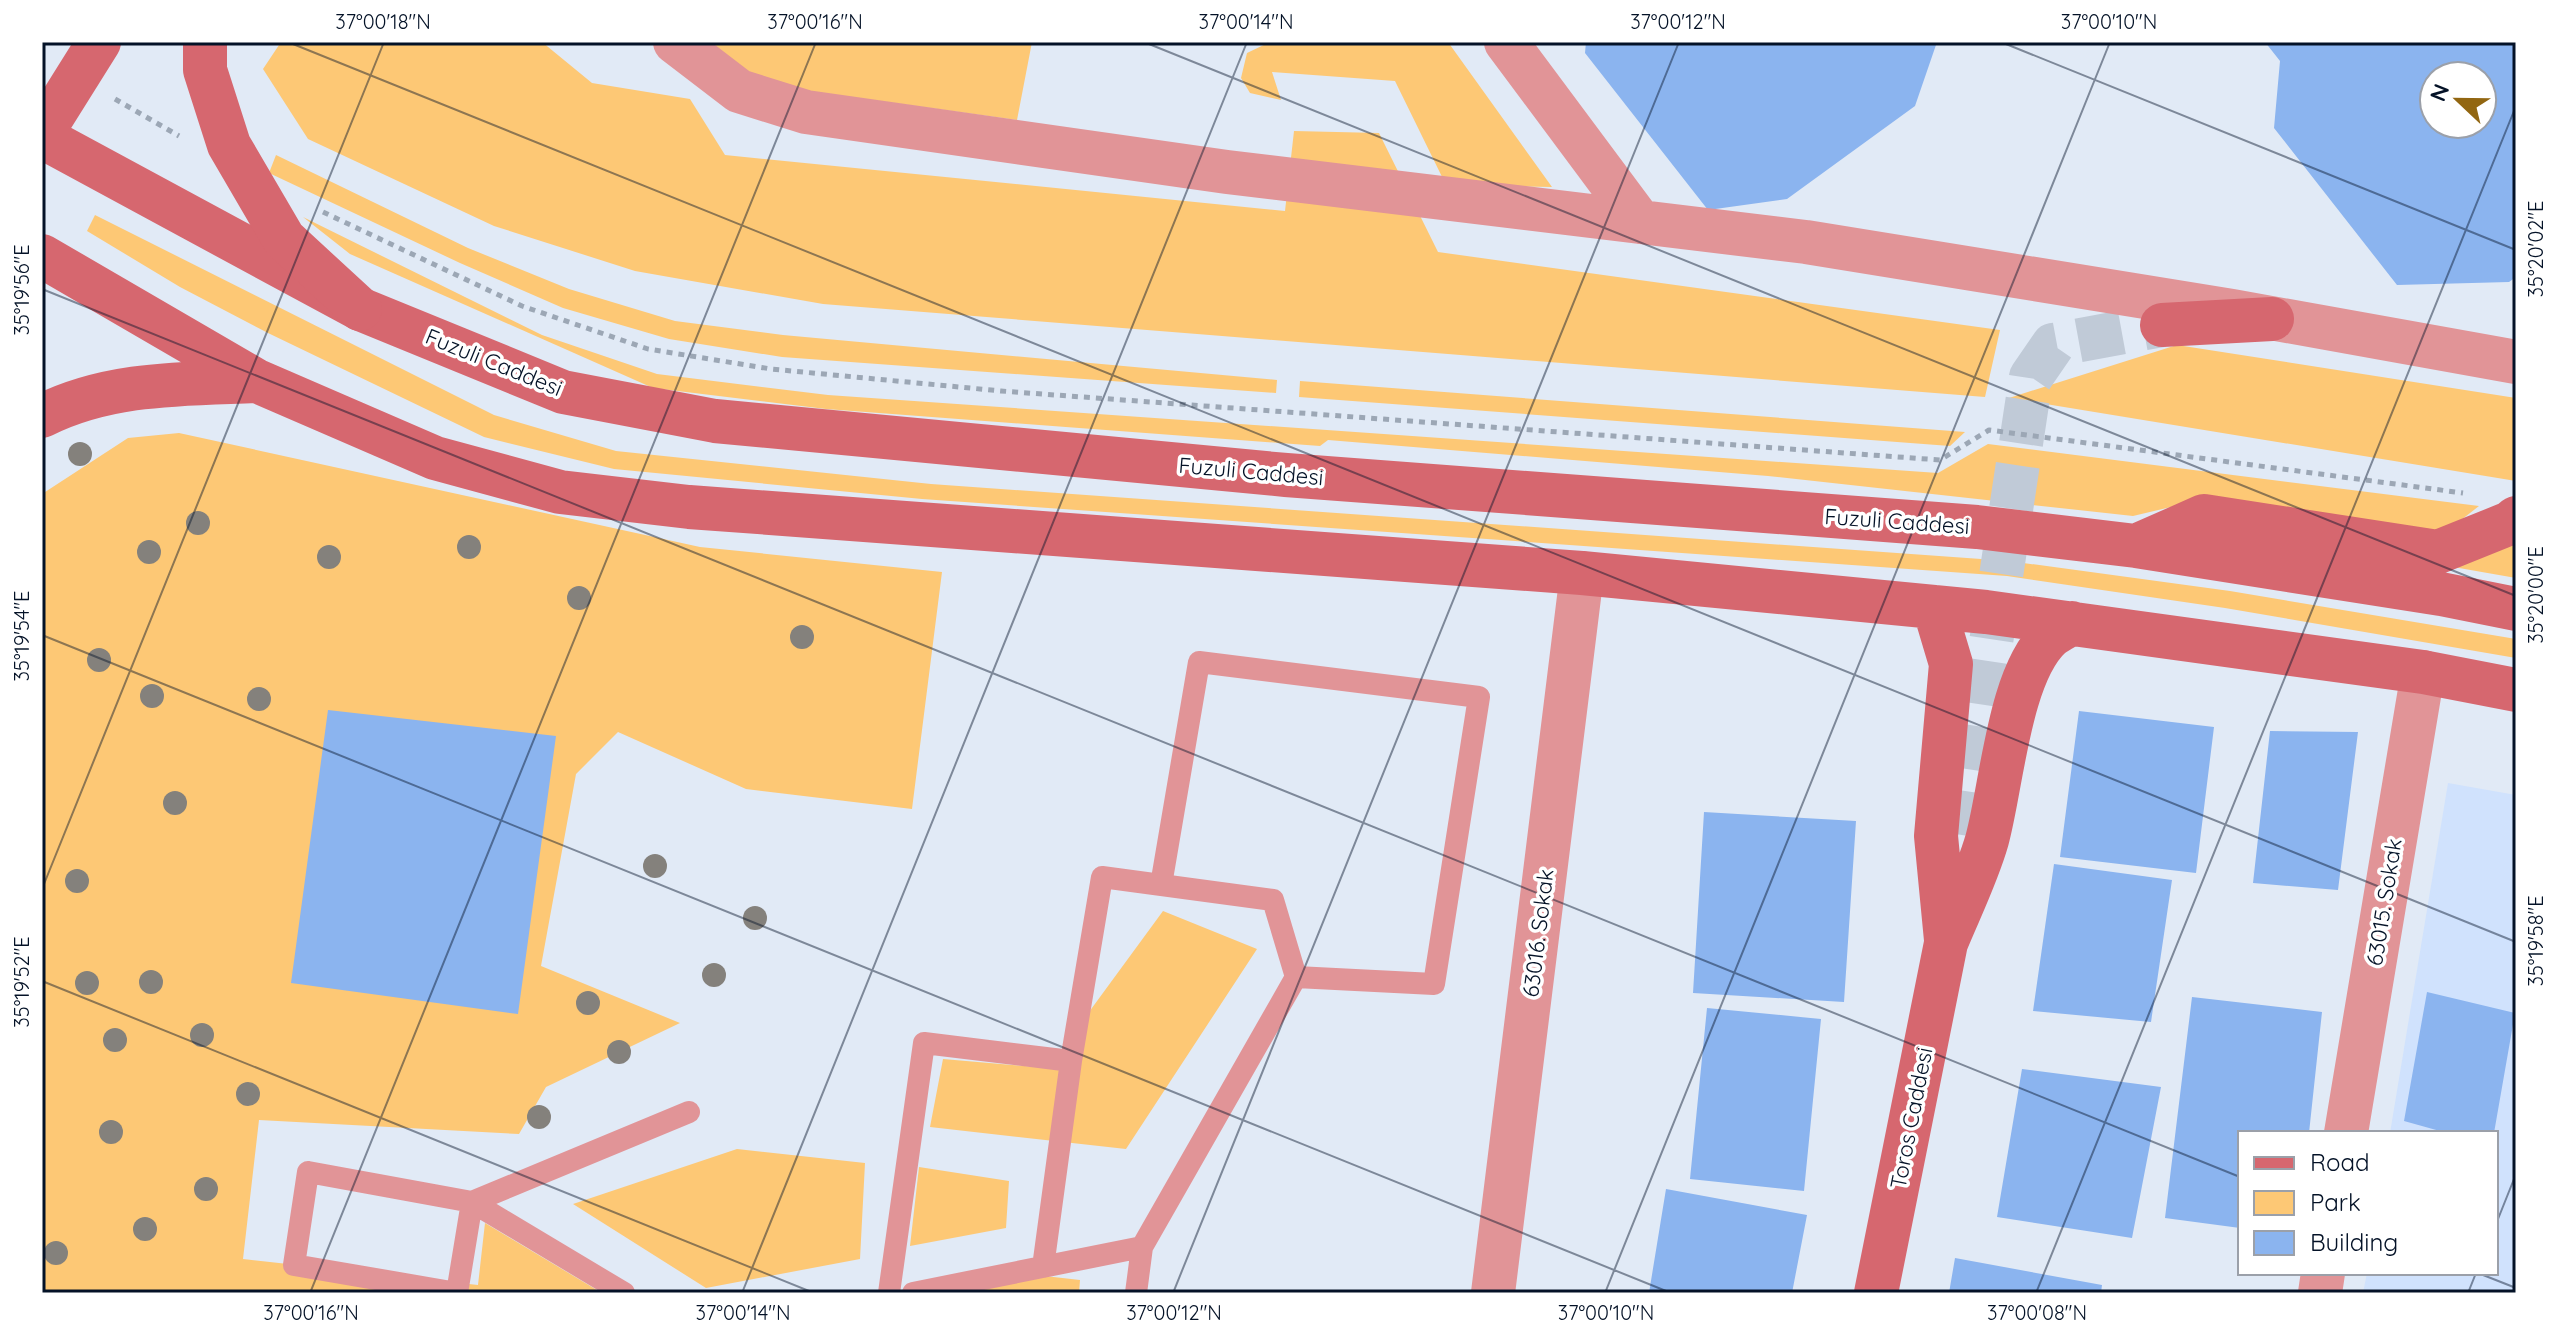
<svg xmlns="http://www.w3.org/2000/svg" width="2558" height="1335" font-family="Quicksand,sans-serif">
<rect width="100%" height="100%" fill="#e1eaf6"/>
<path fill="#d0e2fd" d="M2448,783L2516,795V1293H2363L2367,1273H2496V1133H2390Z"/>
<path fill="#fdc875" d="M281,42H542L592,83L690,99L725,155L1285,211L1294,131L1379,133L1438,252L2000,330L1985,397L823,304L635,271L494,226L308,139L263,69Z
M714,42H1032L1017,120L728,80Z
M1270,42H1448L1552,187L1446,185L1395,81L1272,72L1281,100L1250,93L1241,78L1247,53Z
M276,155L468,248L569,289L675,321L783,335L1277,380L1276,393L782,357L669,339L563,308L460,263L269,173Z
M95,215L494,415L616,451L931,484L2009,561L2230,591L2516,639V658L2225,608L2007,576L922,499L614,469L484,437L268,333L180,287L87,231Z
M303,217L542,335L657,374L828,395L1938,473L1988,444L2479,506L2438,538L2192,502L2133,516L1768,476L1328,440L1320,446L826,409L653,388L350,254Z
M2177,345L2516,398V481L2009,398Z
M1300,381L1965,432L1950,446L1299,397Z
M179,433L700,547L942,572L912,809L746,789L618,732L576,774L541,966L680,1023L546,1087L519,1134L259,1120L243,1259L478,1285L485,1223L602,1293H42V494L128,438Z
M2516,543V578L2442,565Z
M1163,911L1257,949L1126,1149L930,1127L943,1059L1048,1068Z
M737,1149L865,1163L860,1259L706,1288L573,1204Z
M919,1167L1009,1181L1006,1228L910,1246Z
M1027,1274L1080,1280L1079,1293H945Z"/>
<path fill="#8bb4ef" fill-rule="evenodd" d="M1586,42H1937L1915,106L1787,199L1708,210L1585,53Z
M2265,42H2516V277L2509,282L2397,285L2274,128L2280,61ZM2434,76H2482V124H2434Z
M328,710L556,736L518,1014L291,983Z
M2079,711L2214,727L2196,873L2060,857Z
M2270,731L2358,732L2338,890L2253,883Z
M1704,812L1856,821L1844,1002L1693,993Z
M2054,864L2172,880L2151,1022L2033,1011Z
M2427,992L2515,1013L2494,1133H2447L2404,1121Z
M2192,997L2322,1012L2309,1133H2240V1228L2165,1218Z
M1707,1008L1821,1019L1804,1191L1690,1179Z
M2022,1069L2161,1087L2132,1238L1997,1217Z
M1666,1189L1807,1215L1792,1293H1649Z
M1955,1258L2102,1285L2101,1293H1949Z"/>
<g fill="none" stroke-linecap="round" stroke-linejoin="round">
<path stroke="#c0cad7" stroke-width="44" stroke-dasharray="44 22" stroke-linecap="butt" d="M1962,835L2031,377L2053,345L2162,325"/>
<path stroke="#9ca7b5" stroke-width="5" stroke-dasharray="6 6" stroke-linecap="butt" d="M115,99L179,136
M323,212L522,306L648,349L771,369L1001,391L1940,460L1989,430L2463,493"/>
<path stroke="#e19497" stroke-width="22" d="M472,1202L457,1293L294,1265L308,1172L472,1202L624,1293
M472,1202L689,1112
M1142,1247L1296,977
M1043,1267L1071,1061L1102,877L1273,900L1296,977L1434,984L1479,697L1199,662L1161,885
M889,1293L924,1043L1071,1061
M913,1293L1142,1247L1136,1293"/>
<path stroke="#e19497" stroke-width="44" d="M675,42L739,91L806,112L1227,172L1806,242L2232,311L2516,362
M1506,42L1640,222
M2346,1133L2423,672
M1493,1293L1582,573
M2320,1293L2323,1273"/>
<path stroke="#d6676f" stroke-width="44" d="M42,133L99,42
M42,137L360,309L563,392L715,421L1286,475L1977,527L2136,546L2441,594L2516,609
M42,256L257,381L435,458L560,492L689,507L1582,573L1986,612L2423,672L2516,690
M2162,325L2272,319
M42,416C109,382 184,384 257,381
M2136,546L2204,516L2438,552L2510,523L2516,518
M1934,607L1951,664L1936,836L1946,940
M1876,1293L1946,943C1960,909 1977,875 1987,840C2002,785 2009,674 2051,636C2057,631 2066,627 2072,623"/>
<path stroke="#d6676f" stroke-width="44" d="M205,42V70L229,145L284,239L360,309"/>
</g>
<g fill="#84817c">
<circle cx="80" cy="454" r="12"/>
<circle cx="198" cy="523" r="12"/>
<circle cx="469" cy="547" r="12"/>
<circle cx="149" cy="552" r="12"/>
<circle cx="329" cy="557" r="12"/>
<circle cx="579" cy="598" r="12"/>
<circle cx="802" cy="637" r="12"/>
<circle cx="99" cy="660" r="12"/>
<circle cx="152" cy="696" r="12"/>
<circle cx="259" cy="699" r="12"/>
<circle cx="175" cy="803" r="12"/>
<circle cx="655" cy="866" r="12"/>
<circle cx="77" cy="881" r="12"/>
<circle cx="755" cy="918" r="12"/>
<circle cx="714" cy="975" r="12"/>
<circle cx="151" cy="982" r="12"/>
<circle cx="87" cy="983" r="12"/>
<circle cx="588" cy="1003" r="12"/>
<circle cx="202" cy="1035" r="12"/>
<circle cx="115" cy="1040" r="12"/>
<circle cx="619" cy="1052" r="12"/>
<circle cx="248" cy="1094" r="12"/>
<circle cx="539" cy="1117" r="12"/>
<circle cx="111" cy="1132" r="12"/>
<circle cx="206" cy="1189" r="12"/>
<circle cx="145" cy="1229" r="12"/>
<circle cx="56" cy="1253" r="12"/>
</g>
<path fill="none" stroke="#041227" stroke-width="2" stroke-opacity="0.45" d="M288,42L2516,942M1144,42L2516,596M2001,42L2516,250M42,289L2240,1177M42,635L1671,1293M42,889L384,42M42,981L814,1293M2496,1224L2516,1174M2478,1273L2516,1288M310,1293L816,42M742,1293L1247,42M1173,1293L1679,42M1605,1293L2110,42M2036,1293L2516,106M2468,1293L2476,1273"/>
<g text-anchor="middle" stroke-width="7" stroke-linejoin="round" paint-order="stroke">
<g font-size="22" fill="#041227" stroke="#fff">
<text transform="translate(494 362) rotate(22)" y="8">Fuzuli Caddesi</text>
<text transform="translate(1251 471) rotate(5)" y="8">Fuzuli Caddesi</text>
<text transform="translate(1897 521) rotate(4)" y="8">Fuzuli Caddesi</text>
<text transform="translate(2384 902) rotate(-81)" y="8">63015. Sokak</text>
<text transform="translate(1538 933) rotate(-83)" y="8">63016. Sokak</text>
<text transform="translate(1911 1118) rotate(-79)" y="8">Toros Caddesi</text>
</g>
</g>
<rect width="2558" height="1335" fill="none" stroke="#ffffff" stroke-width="88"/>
<rect x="2238" y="1131" width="260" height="144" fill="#ffffff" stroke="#9ba0a9" stroke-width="2"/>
<rect x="2254" y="1157" width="40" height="12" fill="#d6676f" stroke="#9ba0a9" stroke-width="2"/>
<text x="2310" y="1171" font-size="24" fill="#041227">Road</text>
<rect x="2254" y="1191" width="40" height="24" fill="#fdc875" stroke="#9ba0a9" stroke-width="2"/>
<text x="2310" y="1211" font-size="24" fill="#041227">Park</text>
<rect x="2254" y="1231" width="40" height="24" fill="#8bb4ef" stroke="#9ba0a9" stroke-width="2"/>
<text x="2310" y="1251" font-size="24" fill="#041227">Building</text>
<g transform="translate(2458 100) rotate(292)"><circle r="38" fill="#ffffff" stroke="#9ba0a9" stroke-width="2"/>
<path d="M0-6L14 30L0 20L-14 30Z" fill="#926611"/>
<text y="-12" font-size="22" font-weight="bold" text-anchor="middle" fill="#041227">N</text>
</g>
<rect x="44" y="44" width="2470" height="1247" fill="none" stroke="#041227" stroke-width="3"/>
<g font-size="20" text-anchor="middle" fill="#041227">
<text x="383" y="29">37°00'18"N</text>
<text x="815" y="29">37°00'16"N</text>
<text x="1246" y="29">37°00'14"N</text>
<text x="1678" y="29">37°00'12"N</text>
<text x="2109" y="29">37°00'10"N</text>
<text transform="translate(2536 249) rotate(-90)" y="7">35°20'02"E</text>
<text transform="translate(22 290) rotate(-90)" y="7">35°19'56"E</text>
<text transform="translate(2536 595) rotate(-90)" y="7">35°20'00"E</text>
<text transform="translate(22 636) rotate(-90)" y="7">35°19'54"E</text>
<text transform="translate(2536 941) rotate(-90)" y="7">35°19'58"E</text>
<text transform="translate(22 982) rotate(-90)" y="7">35°19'52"E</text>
<text x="311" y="1320">37°00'16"N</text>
<text x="743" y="1320">37°00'14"N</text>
<text x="1174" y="1320">37°00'12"N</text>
<text x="1606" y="1320">37°00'10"N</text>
<text x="2037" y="1320">37°00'08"N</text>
</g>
</svg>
